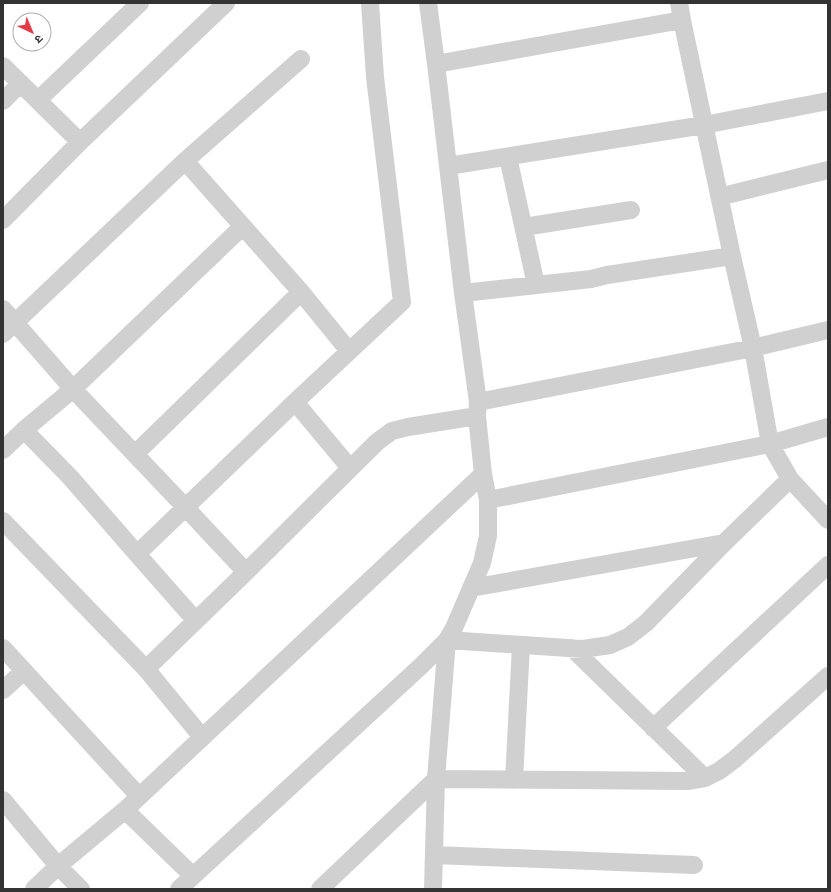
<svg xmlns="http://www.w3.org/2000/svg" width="831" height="892" font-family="'PT Sans','Noto Sans Devanagari',sans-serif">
<rect width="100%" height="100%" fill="#fff"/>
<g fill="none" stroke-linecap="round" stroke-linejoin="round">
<path stroke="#d0d0d0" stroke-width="18" d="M428,3L436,64L463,293L478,402L477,416L483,474L488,500V536L482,563L463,607L454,628L447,640L436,779L433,889
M679,3L682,20L732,256L753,348L770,444L790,479L828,520
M436,64L682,20
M3,66L80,142
M38,100L140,3
M3,101L21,83
M508,157L536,285
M185,161L301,292L349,351
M448,166L704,125L828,101
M720,199L723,196L828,170
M3,220L80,142L226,3
M524,227L631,210
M463,293L591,279L607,275L732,256
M3,309L73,389L186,508L246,572
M3,334L185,161L301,59
M295,402L350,468
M478,402L753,348L828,330
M24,430L70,477L137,554L295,402L402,302L375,77L370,3
M3,450L24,430L73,389L242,227
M135,454L301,292
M488,500L770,444L828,427
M3,521L146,669L202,737
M137,554L196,621
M471,588L724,543
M3,648L139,796
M572,648L705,778
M146,669L246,572L377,442L392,431L408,427L477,416
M3,690L24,671
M653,728L828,565
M514,780L521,645
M3,800L58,866L81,889
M125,810L193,876
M434,855L694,865
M34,889L58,866L125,810L483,474
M179,889L421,666L447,640L583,649L610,645L628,637L646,623L724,543L790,479
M320,889L436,779L687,781L705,778L719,771L735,759L828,676"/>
</g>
<rect width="831" height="892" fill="none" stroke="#333333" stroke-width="8"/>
<g transform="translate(32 32) rotate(136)"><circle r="19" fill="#ffffff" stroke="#adadad"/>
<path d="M0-3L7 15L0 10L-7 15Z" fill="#e63946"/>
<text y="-6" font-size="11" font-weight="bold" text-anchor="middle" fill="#333333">उ</text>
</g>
</svg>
